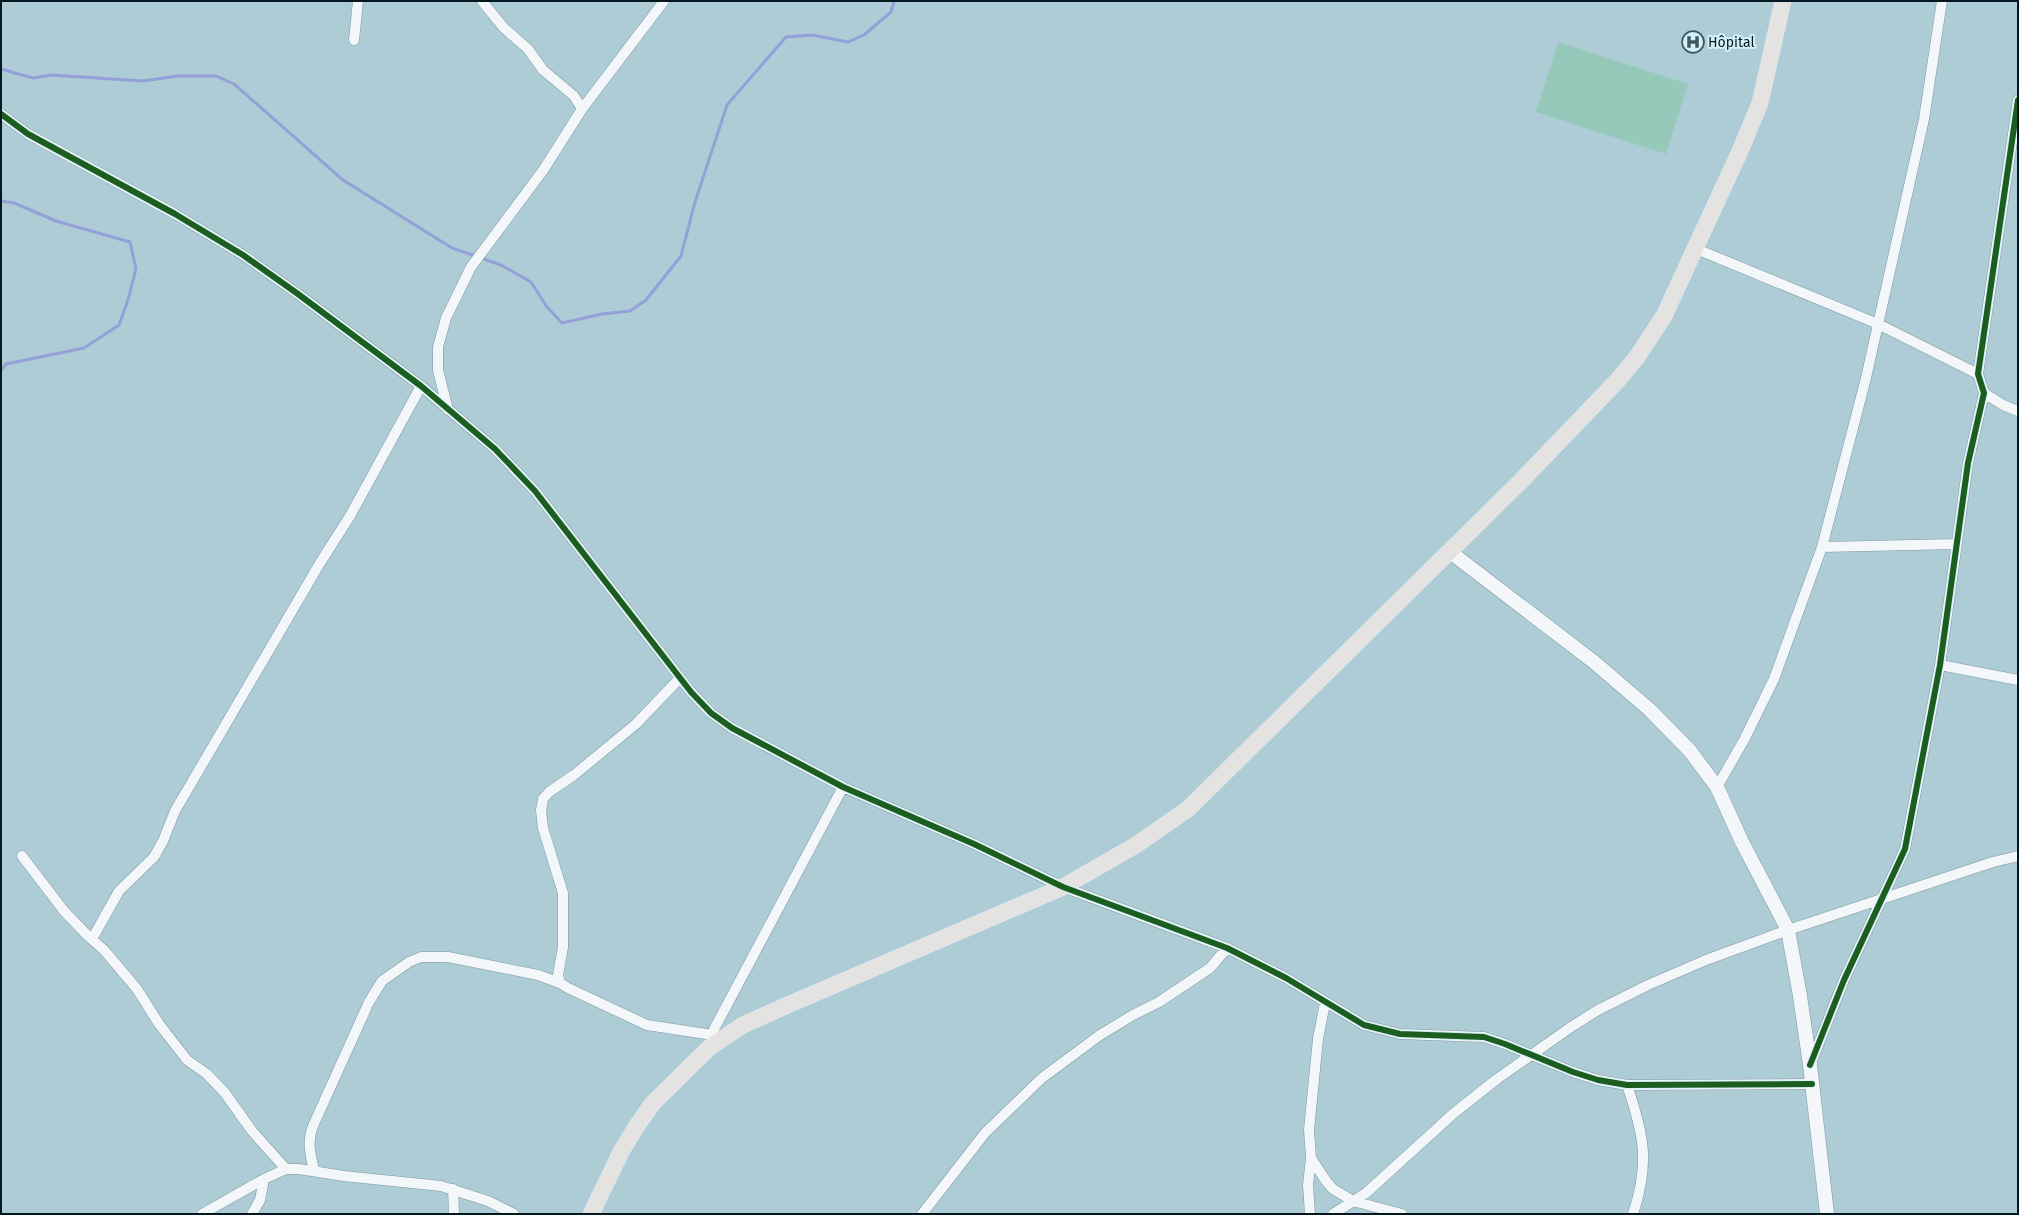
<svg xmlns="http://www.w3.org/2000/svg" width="2019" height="1215" font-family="'Fira Sans',sans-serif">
<rect width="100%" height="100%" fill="#adccd6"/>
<path fill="#97c9ba" d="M1558,42L1688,84L1666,154L1536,112Z"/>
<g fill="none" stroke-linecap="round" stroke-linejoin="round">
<path stroke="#94a1d8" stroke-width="3" d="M1,69L33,78L51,75L143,81L178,76H216L234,84L343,180L452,248L501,265L531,282L547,307L562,323L602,314L630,311L646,300L681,256L695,202L727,105L786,37L812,35L848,42L864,35L891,12L894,1
M1,201L14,203L56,221L130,242L136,269L128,300L119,325L84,348L6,364L1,371"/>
<g stroke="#7f98a0" stroke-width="11">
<path id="minor" d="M482,1L504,28L528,49L543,70L574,96L582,109
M354,40L358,1
M1,114L28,134L175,214L243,255L298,294L421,386L495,449L535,491L691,692L711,713L732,728L843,787L974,844L1063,887L1227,948L1286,978L1364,1025L1400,1034L1484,1037L1505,1044L1573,1072L1598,1080L1627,1085L1812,1084
M1694,248L1878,324L1978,374
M1984,393L2003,405L2018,411
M448,410L438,370V347L446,318L471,267L544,169L582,109L664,1
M1822,547L1957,544
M1940,665L2018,680
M680,678L636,724L574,775L549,792L543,799L541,810L543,828L563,893V947L558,975L560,983L568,988L647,1025L726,1037
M1717,787L1744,740L1774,679L1822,547L1866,378L1924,119L1942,1
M22,856L64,911L88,936L104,950L137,989L159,1024L187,1060L207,1074L225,1093L252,1131L286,1169
M92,939L119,891L154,857L163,841L175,811L320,563L350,516L421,386
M1325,1003L1318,1039L1309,1130L1311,1158L1326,1181L1333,1189L1353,1201L1402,1214
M711,1035L843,787
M1811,1063L1844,980L1905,849L1940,665L1968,463L1984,393L1978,374L2018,100
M1627,1085C1644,1135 1650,1163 1633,1214
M314,1170C310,1154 307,1141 313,1126L369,1002L382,981L409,962L421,957H448L538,975L560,983
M453,1189L454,1214
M202,1214L264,1179L286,1169H299L344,1176L441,1186L488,1201L514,1214
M252,1214L260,1200L264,1179
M922,1214L985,1133L1042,1078L1100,1035L1133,1015L1159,1002L1210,968L1227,948
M1310,1214L1308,1185L1311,1158
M1333,1214L1366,1193L1454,1113L1497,1079L1571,1027L1598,1010L1648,985L1706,960L1788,930L1993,862L2018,856"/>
</g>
<g stroke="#7f98a0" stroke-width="15">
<path id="secondary" d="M1449,551L1594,662L1650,710L1690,751L1717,787L1742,842L1788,930L1800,996L1810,1065L1827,1214"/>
</g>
<g stroke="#dae8ed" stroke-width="17">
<path id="primary" d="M591,1214L622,1150L638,1124L653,1103L710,1047L743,1025L790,1004L1063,887L1136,845L1188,809L1520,482L1617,381L1637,357L1664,316L1740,151L1760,103L1783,1"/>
</g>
<use href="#minor" stroke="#f3f7f9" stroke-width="10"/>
<use href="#secondary" stroke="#f3f7f9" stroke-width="14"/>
<use href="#primary" stroke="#e4e3e2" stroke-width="16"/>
<g stroke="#d5f0fa" stroke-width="8">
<path id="cycleway" d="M1,114L28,134L175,214L243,255L298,294L421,386L495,449L535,491L691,692L711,713L732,728L843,787L974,844L1063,887L1227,948L1286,978L1364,1025L1400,1034L1484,1037L1505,1044L1573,1072L1598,1080L1627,1085L1812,1084
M1810,1065L1844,980L1905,849L1940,665L1968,463L1984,393L1978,374L2018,100"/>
</g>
<use href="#cycleway" stroke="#1b5e20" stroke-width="6"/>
</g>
<defs>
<g id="hospital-ring" transform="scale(1.15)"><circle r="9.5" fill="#d5f0fa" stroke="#3e585f" stroke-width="1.5"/><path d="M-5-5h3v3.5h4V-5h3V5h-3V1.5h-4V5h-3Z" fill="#3e585f"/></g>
</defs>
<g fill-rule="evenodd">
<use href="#hospital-ring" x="1693" y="42"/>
</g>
<g text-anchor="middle" stroke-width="4" stroke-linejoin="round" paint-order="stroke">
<g font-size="14" fill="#03191f" stroke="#d5f0fa" text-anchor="start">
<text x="1708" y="47">Hôpital</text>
</g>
</g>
<rect width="2019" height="1215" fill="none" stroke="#03191f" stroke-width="4"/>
</svg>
